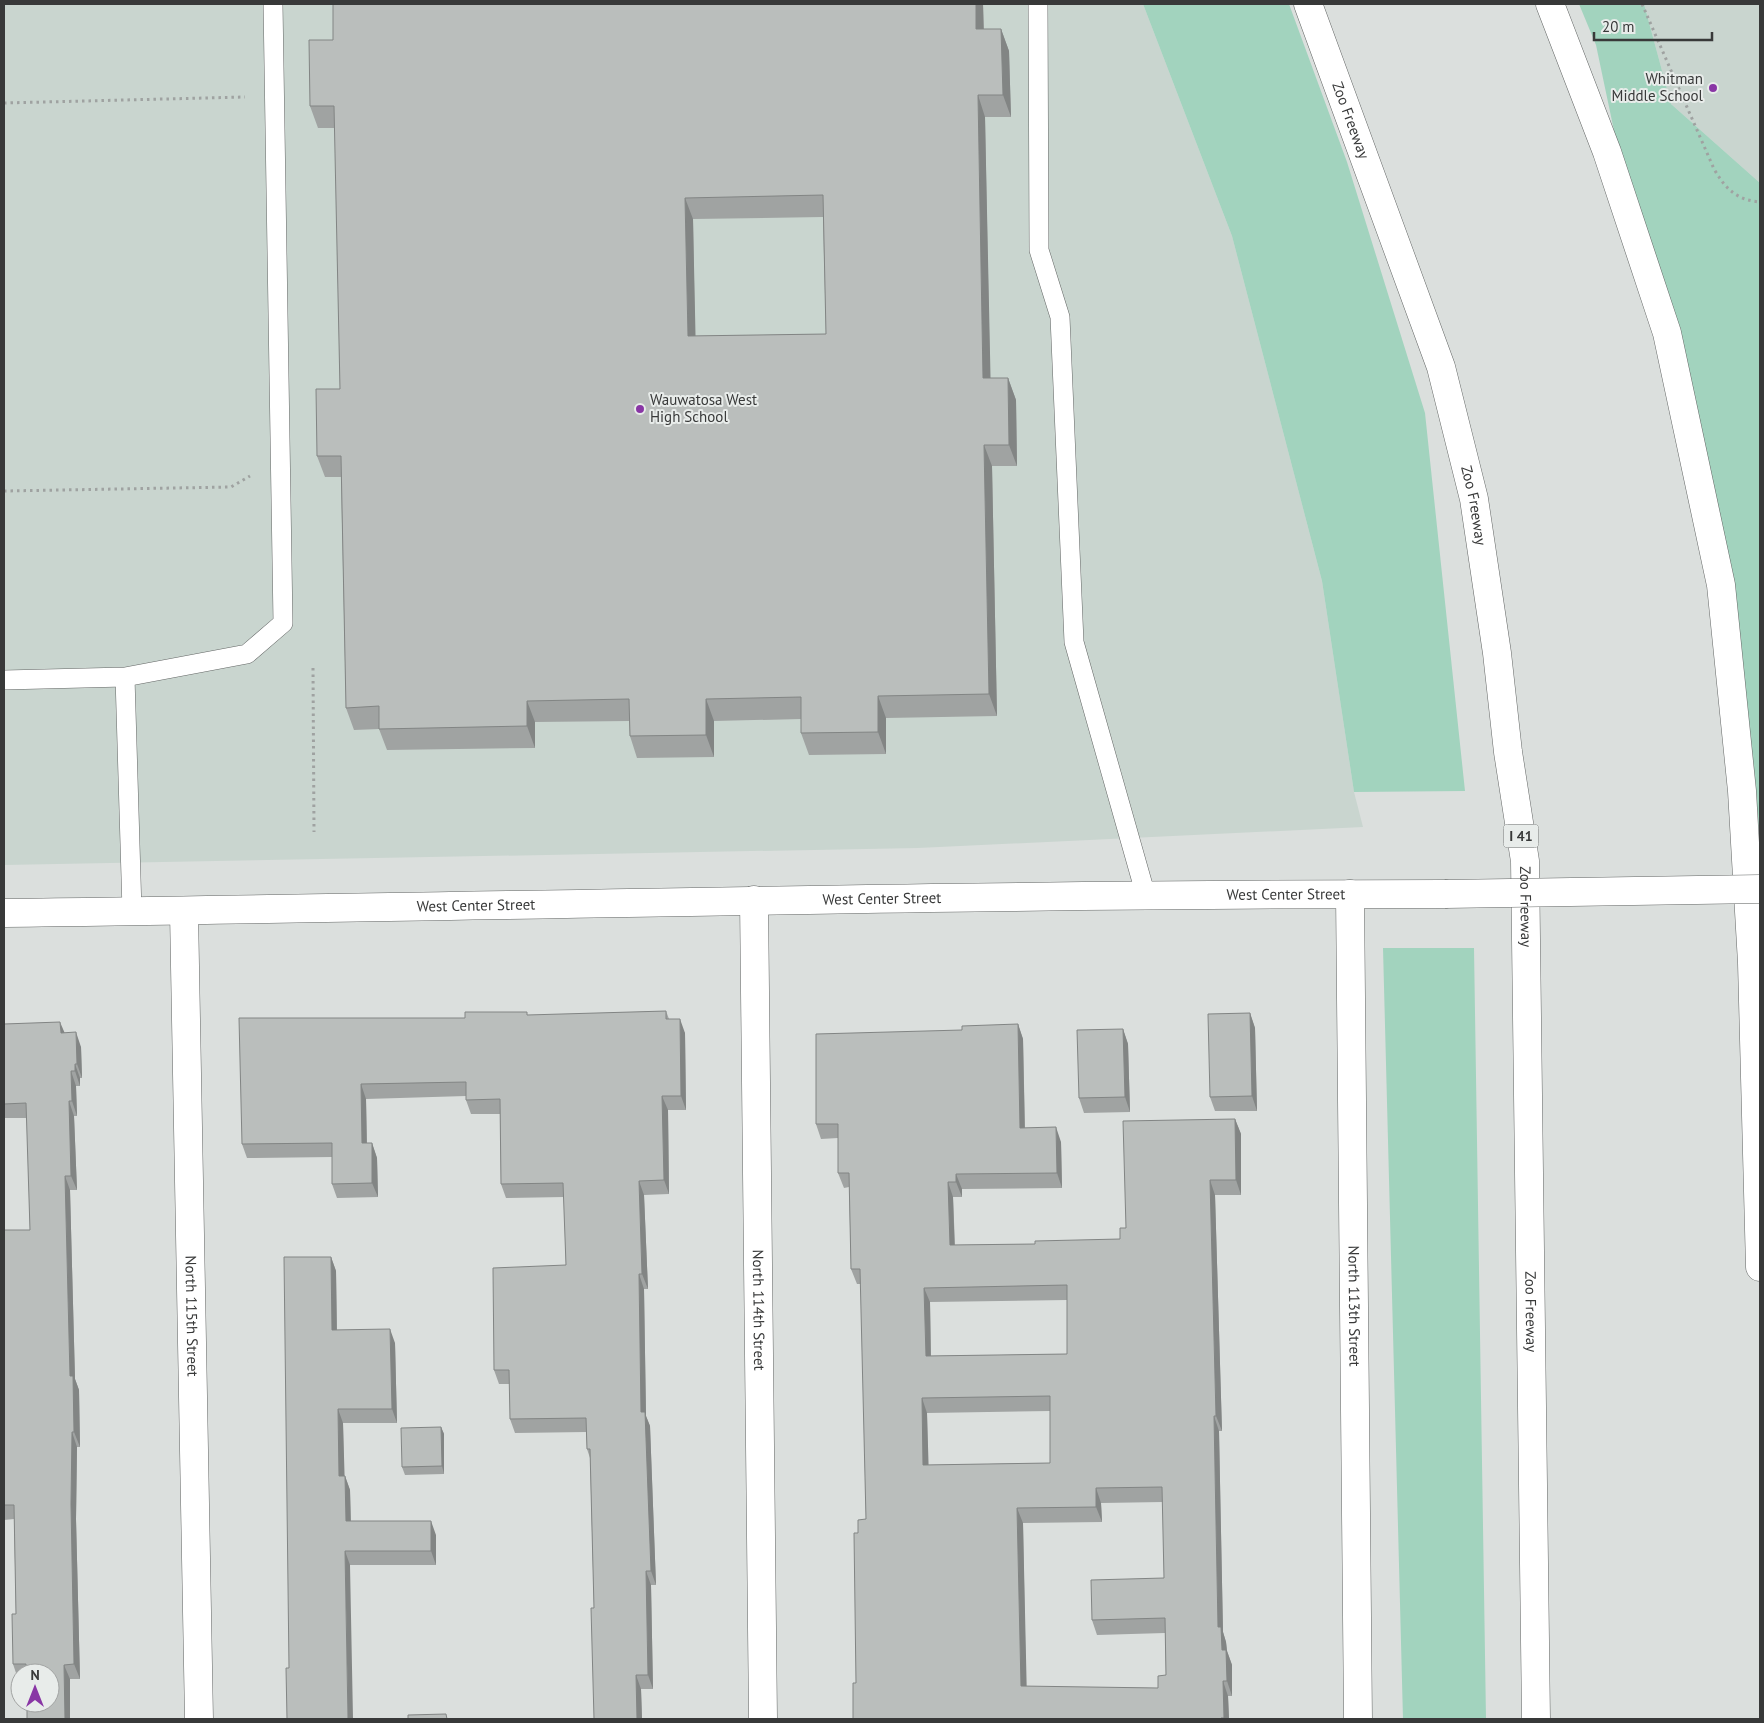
<svg xmlns="http://www.w3.org/2000/svg" width="1764" height="1723" font-family="'PT Sans',sans-serif">
<rect width="100%" height="100%" fill="#dbdfdd"/>
<path fill="#c9d5cf" d="M4,4H1143L1232,236L1322,581L1354,792L1363,827L918,848L4,865Z
M1644,4H1760V183L1671,104Z"/>
<path fill="#a2d3be" d="M1143,4H1289L1347,162L1425,413L1465,791L1354,792L1322,581L1232,236Z
M1579,4H1644L1671,104L1760,183V856L1758,815L1596,45Z
M1383,948H1474L1486,1719H1403Z"/>
<g fill="none" stroke-linecap="round" stroke-linejoin="round">
<g stroke="#636665" stroke-width="20">
<path id="service" d="M1038,4L1039,250L1060,317L1074,642L1146,896
M125,677L132,911
M4,680L125,677L247,654L283,623L273,4"/>
</g>
<g stroke="#636665" stroke-width="29">
<g id="minor">
<path id="s1" d="M1350,894L1358,1719"/>
<path id="s2" d="M754,900L763,1719"/>
<path id="s3" d="M184,912L199,1719"/>
</g>
</g>
<g stroke="#636665" stroke-width="29">
<g id="tertiary">
<path id="s4" d="M4,913C484,907 965,894 1445,894"/>
</g>
</g>
<g stroke="#636665" stroke-width="29">
<g id="motorway">
<path id="s5" d="M1308,4L1441,367L1474,499L1497,653L1508,752L1525,861L1536,1719"/>
<path d="M1550,4L1607,152L1667,333L1721,585L1742,791L1752,963L1760,1267"/>
</g>
</g>
<path stroke="#9fa2a1" stroke-width="3" stroke-dasharray="2.5 4" stroke-linecap="butt" d="M1642,4L1714,169C1725,188 1736,200 1760,202
M4,103L245,97
M4,491L231,487L250,476
M313,668L314,832"/>
<use href="#service" stroke="#fff" stroke-width="19"/>
<use href="#minor" stroke="#fff" stroke-width="28"/>
<use href="#tertiary" stroke="#fff" stroke-width="28"/>
<use href="#motorway" stroke="#fff" stroke-width="28"/>
<g stroke="#636665" stroke-width="29" stroke-linecap="butt">
<path id="tertiary-bridge" d="M1445,894L1760,889"/>
</g>
<use href="#tertiary-bridge" stroke="#fff" stroke-width="28"/>
</g>
<path fill="#a0a3a2" fill-rule="evenodd" d="M333,4H983L984,29H1001L1009,51L1011,117H985L990,378H1008L1016,400L1017,466H992L997,716L886,718V754L809,755L801,733V719L714,721V757L637,758L630,736L629,721L535,722V748L387,750L379,729L354,730L346,708L341,477H325L317,456L340,389L335,128H318L310,106L333,40ZM823,217L826,334L695,336L693,219Z
M666,1011L669,1019L685,1033L686,1110H668L669,1194L644,1195L648,1289H644L646,1416L650,1426L656,1585H651L653,1689H641L642,1719H594V1608L590,1458L587,1449L586,1432L515,1433L510,1419V1384H499L494,1370L566,1265L564,1197L506,1198L501,1184L500,1114H471L466,1100V1096L366,1099L367,1143H372L377,1158L378,1197L337,1198L332,1184V1157L247,1158L242,1144L465,1018Z
M1250,1013L1255,1028L1257,1111H1215L1210,1097Z
M4,1024L64,1033L81,1047L82,1078H80V1086H76L77,1116H74L77,1190H70L75,1379L79,1390L80,1447H77L76,1519L80,1679H70V1719H27L50,1673H20V1679H18L13,1664L16,1614L14,1519L4,1520V1230H30L27,1118H4Z
M1018,1024L1023,1039L1025,1128L1061,1142L1062,1188L962,1189V1197H953L955,1245L1035,1244L1120,1239L1126,1228L1235,1119L1241,1134V1195H1215L1222,1431H1219L1223,1632L1226,1642L1227,1651L1232,1665V1696H1228L1229,1719H853L856,1683L858,1533L866,1519L861,1284H857L851,1269L849,1187L844,1188L838,1173V1138L821,1139L816,1124L962,1030ZM1067,1300V1354L931,1356L930,1302ZM1050,1411V1463L928,1465L927,1413ZM1163,1502L1164,1578L1092,1620L1097,1635L1165,1633L1166,1675L1158,1688L1026,1687L1023,1523L1102,1522L1101,1503Z
M1123,1029L1128,1044L1130,1112L1084,1113L1079,1098Z
M331,1257L336,1271L337,1330L395,1343L397,1423H343L344,1476H345L350,1490L351,1521L436,1535V1565H350L289,1668Z
M441,1427L444,1434V1474L405,1475L402,1467Z"/>
<path fill="#828584" d="M976,4H983L984,51L976,29Z
M1001,29L1009,51L1011,117L1003,95Z
M978,95L985,117L991,400L983,378Z
M685,198L693,219L696,358L688,336Z
M1008,378L1016,400L1017,466L1009,445Z
M984,445L992,466L997,716L989,694Z
M878,696L886,718V754L878,732Z
M706,699L714,721V757L706,735Z
M527,701L535,722V748L527,726Z
M1250,1013L1255,1028L1257,1111L1252,1096Z
M680,1019L685,1033L686,1110L681,1096Z
M60,1022L66,1036L61,1033Z
M1018,1024L1023,1039L1025,1143L1020,1128Z
M1123,1029L1128,1044L1130,1112L1125,1097Z
M76,1032L81,1047L82,1078L77,1064Z
M75,1064L80,1078V1086L75,1071Z
M71,1071L76,1086L77,1116L72,1101Z
M361,1084L366,1099L367,1157L362,1143Z
M662,1096L668,1110L669,1194L664,1180Z
M69,1101L74,1116L77,1190L71,1176Z
M1235,1119L1241,1134V1195L1236,1180Z
M1056,1127L1061,1142L1062,1188L1057,1173Z
M372,1143L377,1158L378,1197L372,1183Z
M956,1174L962,1189V1197L956,1182Z
M65,1176L70,1190L75,1379L79,1390L80,1447L74,1432L70,1376Z
M1210,1180L1215,1195L1222,1431L1216,1416Z
M639,1181L644,1195L648,1289L642,1274Z
M948,1182L953,1197L955,1260L950,1245Z
M331,1257L336,1271L337,1344L332,1330Z
M639,1274L644,1289L646,1416L650,1426L656,1585L651,1571L641,1412Z
M924,1288L930,1302L931,1370L926,1356Z
M390,1329L395,1343L397,1423L392,1409Z
M922,1398L927,1413L929,1479L923,1465Z
M338,1409L343,1423L345,1490L339,1476Z
M1214,1416L1219,1431L1223,1632L1226,1642L1227,1651L1232,1665V1696L1227,1681L1218,1627Z
M441,1427L444,1434V1474L442,1466Z
M72,1432L77,1447L76,1519L80,1679L74,1664L71,1504Z
M345,1476L350,1490L351,1535L346,1521Z
M1096,1488L1101,1503L1102,1522L1096,1507Z
M1017,1508L1023,1523L1027,1701L1021,1686Z
M431,1521L436,1535V1565L431,1551Z
M345,1551L350,1565L353,1719H348Z
M646,1571L651,1585L653,1689L648,1675Z
M64,1665L70,1679V1719H65Z
M636,1675L641,1689L642,1719H637Z
M1223,1681L1228,1696L1229,1719H1224V1718Z"/>
<path fill="#babebc" stroke="#828584" fill-rule="evenodd" d="M333,4H976V29H1001L1003,95H978L983,378H1008L1009,445H984L989,694L878,696V732L801,733V697L706,699V735L630,736L629,699L527,701V726L379,729V706L346,708L341,456H317L316,389H340L334,106H310L309,40H333ZM823,195L826,334L688,336L685,198Z
M666,1011V1019H680L681,1096H662L664,1180L639,1181L642,1274H639L641,1412H645L651,1571H646L648,1675H636L637,1719H594L591,1608H594L590,1449H587L586,1418L510,1419L509,1370H494L493,1268L566,1265L563,1183L501,1184L500,1099L466,1100V1082L361,1084L362,1143H372V1183L332,1184V1143L242,1144L239,1018H465V1012H527V1015Z
M1250,1013L1252,1096L1210,1097L1208,1014Z
M60,1022L61,1033L76,1032L77,1064H75V1071H71L72,1101H69L71,1176H65L70,1376H73L74,1432H72L71,1504L74,1664L64,1665L65,1719H27V1703H50V1673H26V1664H13L12,1614H16L14,1505H4V1230H30L26,1103L4,1104V1024Z
M1018,1024L1020,1128L1056,1127L1057,1173L956,1174V1182H948L950,1245L1035,1244V1241L1120,1239V1228H1126L1123,1121L1235,1119L1236,1180H1210L1216,1416H1214L1218,1627H1221L1222,1650H1226L1227,1681H1223L1224,1718H1221V1719H853V1683H856L854,1533H858V1520L866,1519L860,1269H851L849,1173H838V1124H816V1034L962,1030V1026ZM1067,1285V1354L926,1356L924,1288ZM1050,1396V1463L923,1465L922,1398ZM1162,1487L1164,1578L1091,1580L1092,1620L1165,1618L1166,1675L1158,1676V1688L1021,1686L1017,1508L1096,1507V1488Z
M1123,1029L1125,1097L1079,1098L1077,1030Z
M284,1257H331L332,1330L390,1329L392,1409H338L339,1476H345L346,1521H431V1551H345L348,1719H287L286,1668H289Z
M441,1427L442,1466L402,1467L401,1428Z
M446,1714L447,1719H408V1715Z"/>
<g fill="#8936a5" stroke="#e8ecea" stroke-width="2">
<circle cx="1713" cy="88" r="5"/>
<circle cx="640" cy="409" r="5"/>
</g>
<g text-anchor="middle" stroke-width="4" stroke-linejoin="round" paint-order="stroke">
<rect fill="#e8ecea" stroke="#6d6f6e" stroke-width="1" x="1503.5" y="824.5" width="35" height="23" rx="4"/>
<g font-size="14" font-weight="bold" fill="#383939">
<text x="1521" y="841">I 41</text>
</g>
<g font-size="15" fill="#383939" stroke="#e8ecea" text-anchor="end">
<text x="1703" y="84">Whitman<tspan x="1703" dy="17">Middle School</tspan></text>
<text x="650" y="405" text-anchor="start">Wauwatosa West<tspan x="650" dy="17">High School</tspan></text>
</g>
<g font-size="15" fill="#383939" stroke="#e8ecea">
<text dy="5" stroke="none"><textPath href="#s5" startOffset="124">Zoo Freeway</textPath></text>
<text dy="5" stroke="none"><textPath href="#s5" startOffset="529">Zoo Freeway</textPath></text>
<text dy="5" stroke="none"><textPath href="#s4" startOffset="1282">West Center Street</textPath></text>
<text dy="5" stroke="none"><textPath href="#s4" startOffset="878">West Center Street</textPath></text>
<text dy="5" stroke="none"><textPath href="#s4" startOffset="472">West Center Street</textPath></text>
<text dy="5" stroke="none"><textPath href="#s5" startOffset="934">Zoo Freeway</textPath></text>
<text dy="5" stroke="none"><textPath href="#s1" startOffset="412">North 113th Street</textPath></text>
<text dy="5" stroke="none"><textPath href="#s2" startOffset="410">North 114th Street</textPath></text>
<text dy="5" stroke="none"><textPath href="#s5" startOffset="1339">Zoo Freeway</textPath></text>
<text dy="5" stroke="none"><textPath href="#s3" startOffset="404">North 115th Street</textPath></text>
</g>
</g>
<rect width="1764" height="1723" fill="none" stroke="#383939" stroke-width="10"/>
<g transform="translate(35 1688)"><circle r="24" fill="#e8ecea" stroke="#a2a4a3"/>
<path d="M0-4L9 19L0 12L-9 19Z" fill="#8936a5"/>
<text y="-8" font-size="14" font-weight="bold" text-anchor="middle" fill="#383939">N</text>
</g>
<path d="M1594 32v8h118v-8" fill="none" stroke="#383939" stroke-width="2.5"/>
<text x="1602" y="32" font-size="15" fill="#383939" stroke="#e8ecea" stroke-width="4" paint-order="stroke">20 m</text>
</svg>
